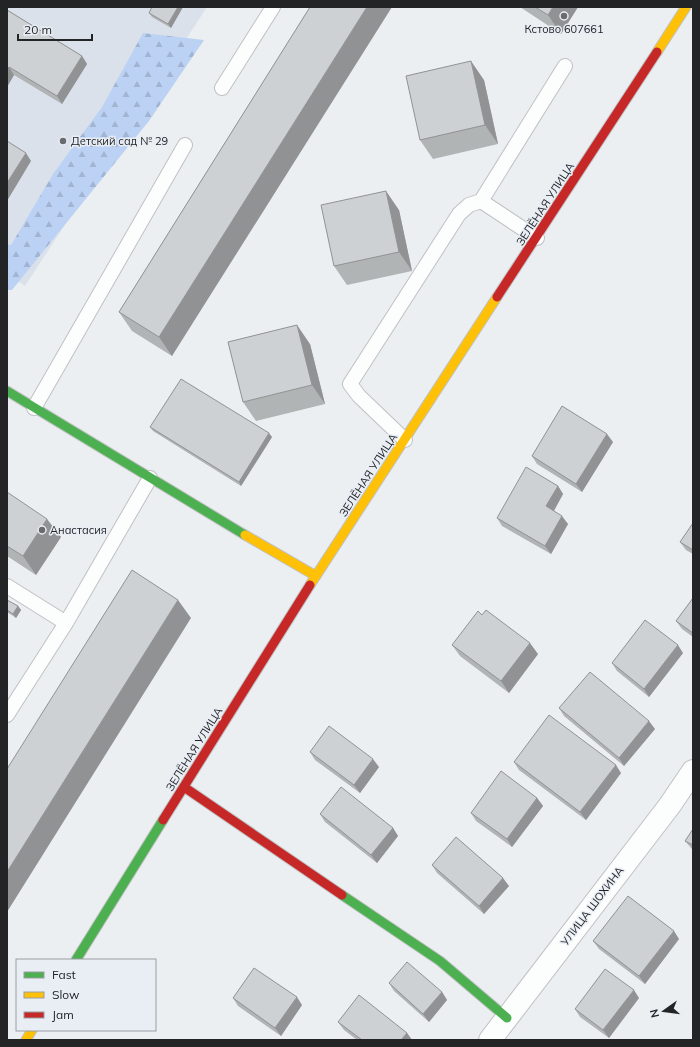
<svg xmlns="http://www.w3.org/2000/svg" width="700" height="1047" font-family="Mulish,sans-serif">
<defs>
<pattern id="forest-firs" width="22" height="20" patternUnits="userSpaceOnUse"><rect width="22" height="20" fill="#bcd2f4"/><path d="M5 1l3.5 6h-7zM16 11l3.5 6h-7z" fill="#a1b4d1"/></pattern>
</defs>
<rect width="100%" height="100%" fill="#eceff2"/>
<path fill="#dbe1ea" d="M7,7H207L25,286L7,274Z"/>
<path fill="url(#forest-firs)" d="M143,33L204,40L149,121L12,290H7V244L11,245L53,174L102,107Z"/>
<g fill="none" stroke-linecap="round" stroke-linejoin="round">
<g stroke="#bfc1c3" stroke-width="16">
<path id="lane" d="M222,88L273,7
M481,201L537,238
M34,408L185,145
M405,440L359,396L350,384L459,214L469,205L481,201L565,66
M7,586L66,623
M7,715L66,623L150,478"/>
</g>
<g stroke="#bfc1c3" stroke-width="24">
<path id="street" d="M490,1040L670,805L693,771"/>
</g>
<g stroke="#bfc1c3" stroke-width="11">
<path id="fast" d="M7,391L245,535
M342,895L440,961L507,1018
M76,960L163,820"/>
</g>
<g stroke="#bfc1c3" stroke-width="11">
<path id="slow" d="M657,52L686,7
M245,535L316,576
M310,585L497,297
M26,1040L32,1030"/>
</g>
<g stroke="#bfc1c3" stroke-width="11">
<path id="jam" d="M497,297L657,52
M184,787L342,895
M163,820L310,585"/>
</g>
<use href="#lane" stroke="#fcfdfd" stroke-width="14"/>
<use href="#street" stroke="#fcfdfd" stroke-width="22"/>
<use href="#fast" stroke="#4caf50" stroke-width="9"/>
<use href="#slow" stroke="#ffc107" stroke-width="9"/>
<use href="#jam" stroke="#c62828" stroke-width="9"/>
</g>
<path fill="#b1b4b5" d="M183,7L171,28L152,17L149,13Z
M310,7L172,356L132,331L119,312Z
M520,7H578L561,34Z
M7,10L82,56L87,64L62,104L14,75L7,87Z
M484,80L498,144L433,159L420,140Z
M399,210L412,271L347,285L334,266Z
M310,344L325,404L256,421L243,402Z
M150,427L272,437L241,486L153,431Z
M613,442L582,492L537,464L532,456Z
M558,486L563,494L554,511L568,524L551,554L502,526L497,518Z
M7,492L61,537L36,575L7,556Z
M693,523V554L686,550L680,542Z
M693,598V637L682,629L676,621Z
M7,600L18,606L21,610L16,618L7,612Z
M452,645L538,654L509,693L460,656Z
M683,653L649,697L617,671L612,663Z
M559,708L655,729L624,766L564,716Z
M310,752L379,767L360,793L315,760Z
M514,762L621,773L586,820L519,770Z
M537,798L543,806L512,847L476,821L471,813Z
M320,814L393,828L398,836L377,863L325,822Z
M693,829V850L691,848L685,841Z
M432,865L509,886L484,914L437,873Z
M679,939L645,984L599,949L593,941Z
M389,983L442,992L447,1000L429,1022L394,991Z
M233,998L302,1005L281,1036L238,1006Z
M639,998L609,1038L580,1017L575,1009Z
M338,1022L407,1033L412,1040H357L344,1030Z"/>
<path fill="#909294" d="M178,7H183L171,28L168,24Z
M367,7H392L172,356L159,337Z
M553,7H578L561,34L548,15Z
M82,56L87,64L62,104L57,96Z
M471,61L484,80L498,144L485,125Z
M9,67L14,75L7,87V70Z
M26,153L31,161L7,201V183Z
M386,191L399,210L412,271L399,252Z
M297,325L310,344L325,404L312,385Z
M269,433L272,437L241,486L239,482Z
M607,434L613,442L582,492L576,484Z
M558,486L563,494L552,514L546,506Z
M562,516L568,524L551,554L545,546Z
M47,519L61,537L36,575L23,556Z
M178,600L191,618L7,912V872Z
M18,606L21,610L16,618L13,614Z
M530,643L538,654L509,693L501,681Z
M678,645L683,653L649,697L644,689Z
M649,721L655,729L624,766L619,758Z
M373,759L379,767L360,793L354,785Z
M616,765L621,773L586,820L580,812Z
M537,798L543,806L512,847L507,839Z
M393,828L398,836L377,863L371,855Z
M503,878L509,886L484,914L479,906Z
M674,931L679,939L645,984L639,976Z
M634,990L639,998L609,1038L603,1030Z
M442,992L447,1000L429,1022L423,1014Z
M297,997L302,1005L281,1036L275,1028Z
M407,1033L412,1040H401Z"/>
<path fill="#ced1d3" stroke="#909294" d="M152,7H178L168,24L149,13Z
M310,7H367L159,337L119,312Z
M535,7H553L548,15Z
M7,10L82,56L57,96L9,67L7,70Z
M471,61L485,125L420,140L406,76Z
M7,141L26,153L7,183Z
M386,191L399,252L334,266L321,205Z
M297,325L312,385L243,402L228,342Z
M181,379L269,433L239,482L150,427Z
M562,406L607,434L576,484L532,456Z
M526,467L558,486L546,506L562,516L545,546L497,518Z
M7,492L47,519L23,556L7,546Z
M693,523V550L680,542Z
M132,570L178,600L7,872V769Z
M693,598V633L676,621Z
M7,600L18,606L13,614L7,610Z
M486,610L530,643L501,681L452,645L478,611L482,615Z
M645,620L678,645L644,689L612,663Z
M590,672L649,721L619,758L559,708Z
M549,715L616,765L580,812L514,762Z
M329,726L373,759L354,785L310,752Z
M501,771L537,798L507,839L471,813Z
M341,787L393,828L371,855L320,814Z
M693,829V845L685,841Z
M456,837L503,878L479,906L432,865Z
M628,896L674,931L639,976L593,941Z
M407,962L442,992L423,1014L389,983Z
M254,968L297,997L275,1028L233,998Z
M605,969L634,990L603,1030L575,1009Z
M359,995L407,1033L401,1040H362L338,1022Z"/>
<g fill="#696b6d" stroke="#e9eef5" stroke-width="1.5">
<circle cx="564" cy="16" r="4"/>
<circle cx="63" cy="141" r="4"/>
<circle cx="42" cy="530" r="4"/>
</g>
<g text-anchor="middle" stroke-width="3" stroke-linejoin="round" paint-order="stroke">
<g font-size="11" fill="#222426" stroke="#e9eef5" text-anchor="start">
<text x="564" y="33" text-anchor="middle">Кстово 607661</text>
<text x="71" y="145">Детский сад № 29</text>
<text x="50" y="534">Анастасия</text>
</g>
<g font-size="11" fill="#222426" stroke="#e9eef5">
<text transform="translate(545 204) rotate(-57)" y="4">ЗЕЛЁНАЯ УЛИЦА</text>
<text transform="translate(368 475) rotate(-57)" y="4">ЗЕЛЁНАЯ УЛИЦА</text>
<text transform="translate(194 749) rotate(-58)" y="4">ЗЕЛЁНАЯ УЛИЦА</text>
<text transform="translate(592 906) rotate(-53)" y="4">УЛИЦА ШОХИНА</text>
</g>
</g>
<rect width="700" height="1047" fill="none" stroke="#222426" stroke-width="16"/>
<rect x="16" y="959" width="140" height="72" fill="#e9eef5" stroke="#999da2"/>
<rect x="24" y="972" width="20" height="6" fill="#4caf50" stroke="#999da2"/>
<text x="52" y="979" font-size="12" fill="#222426">Fast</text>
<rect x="24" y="992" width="20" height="6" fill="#ffc107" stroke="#999da2"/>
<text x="52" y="999" font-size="12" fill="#222426">Slow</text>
<rect x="24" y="1012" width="20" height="6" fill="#c62828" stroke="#999da2"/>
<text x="52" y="1019" font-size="12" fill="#222426">Jam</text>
<g transform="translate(664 1011) rotate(256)" stroke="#e9eef5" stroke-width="3" paint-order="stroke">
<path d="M0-3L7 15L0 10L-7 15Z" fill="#222426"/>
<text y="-6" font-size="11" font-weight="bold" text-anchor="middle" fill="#222426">N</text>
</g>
<path d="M18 34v6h74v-6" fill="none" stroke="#222426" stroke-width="2"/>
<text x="24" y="34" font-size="12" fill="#222426" stroke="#e9eef5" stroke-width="3" paint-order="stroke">20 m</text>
</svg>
